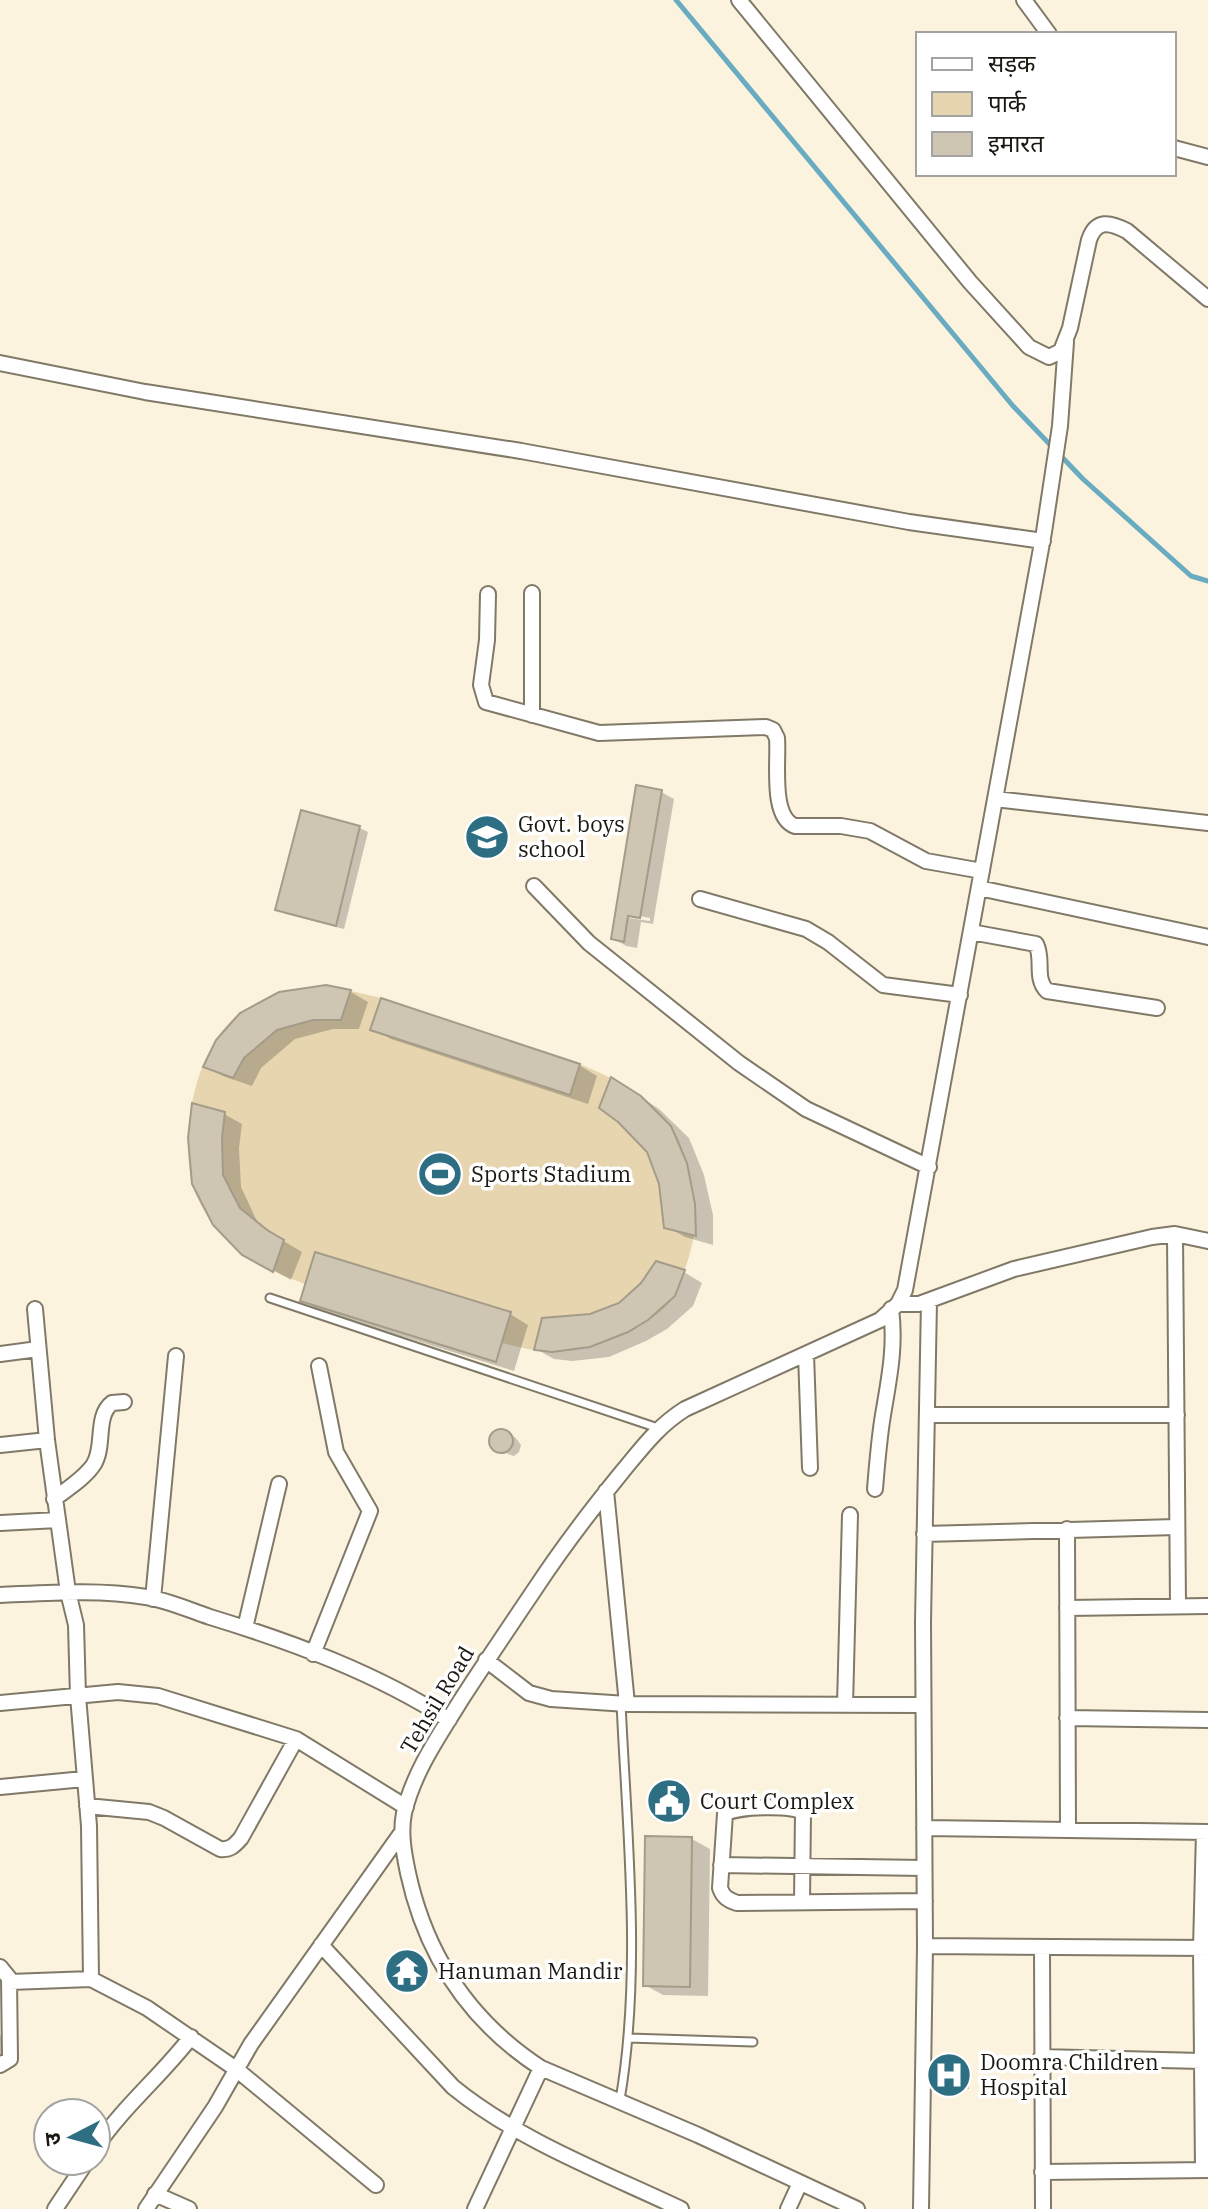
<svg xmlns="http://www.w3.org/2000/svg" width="1208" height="2209" font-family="'IBM Plex Serif','Noto Sans Devanagari',serif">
<rect width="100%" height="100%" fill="#fcf3df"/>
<path fill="#e6d5af" d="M326,985L381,998L580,1064C613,1078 648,1095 670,1125C683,1142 688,1168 692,1189C699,1219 694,1244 684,1272C681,1279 679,1289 675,1295C655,1327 586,1353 550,1352C534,1351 518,1347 502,1343L496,1362L300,1302L305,1284C270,1271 237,1257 214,1226C206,1215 195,1196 192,1183C180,1132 195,1047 239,1014C252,1005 308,991 326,985Z"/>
<path fill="#0003" fill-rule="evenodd" d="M661,792L674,799L653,924L641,922L637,948L626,946L613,938ZM629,914L650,918V921L629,918Z
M303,812L360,828L368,832L344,929L286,914L278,909Z
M326,987L351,992L368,1002L359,1029H333L295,1039L261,1068L252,1086L223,1076L205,1066Z
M373,1029L579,1065L597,1076L588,1104L391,1039Z
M629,1089L659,1109L689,1138L704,1175L713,1215V1245L685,1237L666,1226L661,1184Z
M224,1114L242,1124L239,1148L241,1187L257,1221L282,1240L302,1252L291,1280L243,1253L194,1184Z
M684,1272L702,1283L693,1306L667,1329L646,1341L609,1357L572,1361L554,1359L536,1349L590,1316L620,1305Z
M302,1300L510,1314L528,1325L514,1371L320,1311Z
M499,1431L515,1437L521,1445L519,1452L514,1456L494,1449L491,1443L493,1434Z
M692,1839L710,1849L708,1996L663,1995L645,1985Z
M0,2035L8,2040V2058L0,2062Z
M960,2067L969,2072V2089H948L940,2084Z"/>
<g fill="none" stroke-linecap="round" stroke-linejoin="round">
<path stroke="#69abc1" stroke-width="5" d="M676,0L1013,406L1083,479L1191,576L1208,581"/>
</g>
<path fill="#cec5b2" stroke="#a49c89" stroke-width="2" d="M636,785L662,790L640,918L628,916L624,942L611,939Z
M301,810L360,826L336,926L275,910Z
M326,985L351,990L341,1020H313L277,1030L244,1058L233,1078L203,1067L216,1040L240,1013L279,992Z
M381,998L580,1064L570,1095L370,1030Z
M611,1077L641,1096L671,1126L687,1163L695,1204L696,1236L664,1228L659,1184L647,1152L618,1122L599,1108Z
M192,1103L225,1112L222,1137L223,1175L240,1208L267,1230L284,1240L273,1272L242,1255L213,1225L192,1184L188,1138Z
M315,1252L511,1312L496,1362L300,1301Z
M656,1261L685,1270L675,1296L648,1320L628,1332L590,1347L552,1352L534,1350L542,1318L590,1314L619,1303L641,1283Z
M489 1441a12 12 0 1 1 24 0a12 12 0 1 1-24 0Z
M645,1836L692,1837L690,1987L643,1986Z
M938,2065H961V2085H938Z"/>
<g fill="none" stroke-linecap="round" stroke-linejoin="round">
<g stroke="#817967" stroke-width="11">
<path id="service" d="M270,1298L658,1428
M629,2038L753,2042
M620,2100C642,1971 627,1834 621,1703"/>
</g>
<g stroke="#817967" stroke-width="18">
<path id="minor" d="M739,0L970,282L1029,347L1049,357L1061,351L1070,328L1089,240C1096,219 1110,222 1127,231L1208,299
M1024,0L1049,34
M1174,148L1208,157
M0,363L145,392L521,451L909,522L1043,541
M532,593V715
M488,594L487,640L481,685L486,702L599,733L766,727L773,730L777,738C779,761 770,817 795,826H841L870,831L926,861L982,871
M995,799L1208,823
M534,886L589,943L739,1063L806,1109L929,1167
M979,888L1208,937
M700,899L806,929L828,942L883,985L960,995
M971,932L1036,944C1044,959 1034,978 1047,991L1157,1008
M1175,1234L1178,1606
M898,1304H919L1014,1269L1152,1237L1175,1234L1208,1241
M35,1309L47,1440L68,1592L76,1625L78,1696L89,1826L91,1979L147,2008L236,2069L376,2185
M0,1354L38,1349
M806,1354L810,1468
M927,1415H1177
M0,1445L47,1440
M875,1489C877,1464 879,1439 883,1415C889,1379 896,1346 891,1309
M606,1491L627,1704
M54,1499C67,1489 85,1478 94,1464C105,1446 95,1416 112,1403L124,1402
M0,1523L58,1520
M1067,1529L1068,1830
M924,1534L1176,1527
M0,1595C48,1593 98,1589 146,1597C167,1600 189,1610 210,1617C292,1642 376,1673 449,1720
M153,1599L176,1356
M1067,1608L1208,1606
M245,1628L279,1484
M313,1654L370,1511L336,1452L319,1366
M486,1660L529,1693L551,1699L627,1704L923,1705
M0,1703L118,1692L158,1696L296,1739L406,1807
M845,1705L850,1515
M1067,1718L1208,1720
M0,1787L84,1779
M87,1806L149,1812L164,1818L220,1849C230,1850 234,1846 241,1838L296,1739
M924,1828L1208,1832
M721,1865L924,1868
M802,1902L803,1812C790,1805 737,1806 725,1814L720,1888C723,1897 728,1900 737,1903L925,1901
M321,1945L453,2087C518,2140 605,2173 681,2209
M925,1946L1208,1948
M1042,1947L1043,2209
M0,1967L9,1978L10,2059L0,2065
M10,1982L91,1979
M1041,2057L1202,2061
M96,2147C123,2107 161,2076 191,2037
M1203,2170L1201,1948L1204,1832
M1042,2172L1208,2170
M155,2194L189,2209
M55,2209L87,2161
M146,2209L215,2107L251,2044L402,1832
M475,2209L541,2068
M788,2209L800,2183
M857,2209L698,2135L541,2068C469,2021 426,1956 408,1873C404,1854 400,1833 404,1813C414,1771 439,1736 461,1700C485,1663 510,1626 535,1589C562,1548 591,1510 622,1472C642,1448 658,1426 685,1409L880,1320L898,1304L905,1290L1044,532L1060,426L1066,342
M921,2209L925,1946L923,1622L929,1301"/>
</g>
<use href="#service" stroke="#fff" stroke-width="7"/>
<use href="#minor" stroke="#fff" stroke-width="14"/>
</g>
<defs>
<g id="school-disc" transform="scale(2.3)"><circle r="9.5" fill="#2e6e83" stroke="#fff"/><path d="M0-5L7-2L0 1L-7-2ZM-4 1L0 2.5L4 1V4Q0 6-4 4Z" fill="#fff"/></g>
<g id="stadium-disc" transform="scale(2.3)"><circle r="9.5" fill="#2e6e83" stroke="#fff"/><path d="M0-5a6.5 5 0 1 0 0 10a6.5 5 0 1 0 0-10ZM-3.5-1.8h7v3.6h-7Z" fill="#fff"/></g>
<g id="civic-disc" transform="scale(2.3)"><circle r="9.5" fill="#2e6e83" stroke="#fff"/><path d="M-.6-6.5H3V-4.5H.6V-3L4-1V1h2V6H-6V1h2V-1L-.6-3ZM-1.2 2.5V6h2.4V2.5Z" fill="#fff"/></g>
<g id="temple-disc" transform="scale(2.3)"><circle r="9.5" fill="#2e6e83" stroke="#fff"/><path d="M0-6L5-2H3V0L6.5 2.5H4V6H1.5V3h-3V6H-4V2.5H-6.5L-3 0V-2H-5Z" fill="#fff"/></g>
<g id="hospital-disc" transform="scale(2.3)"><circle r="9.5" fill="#2e6e83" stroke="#fff"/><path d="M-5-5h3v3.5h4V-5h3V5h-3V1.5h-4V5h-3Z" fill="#fff"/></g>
</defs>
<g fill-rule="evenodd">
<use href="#school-disc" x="487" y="837"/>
<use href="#stadium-disc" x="440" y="1174"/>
<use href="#civic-disc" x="669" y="1801"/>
<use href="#temple-disc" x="407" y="1971"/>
<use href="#hospital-disc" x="949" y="2075"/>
</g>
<g text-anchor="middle" stroke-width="7" stroke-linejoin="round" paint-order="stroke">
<g font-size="22" fill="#1b1811" stroke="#fff" text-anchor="start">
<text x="518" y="832">Govt. boys<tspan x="518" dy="25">school</tspan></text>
<text x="471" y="1182">Sports Stadium</text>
<text x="700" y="1809">Court Complex</text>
<text x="438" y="1979">Hanuman Mandir</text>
<text x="980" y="2070">Doomra Children<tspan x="980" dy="25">Hospital</tspan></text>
</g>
<g font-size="22" fill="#1b1811" stroke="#fff">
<text transform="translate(437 1700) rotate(-59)" y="8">Tehsil Road</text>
</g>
</g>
<rect x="916" y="32" width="260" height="144" fill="#ffffff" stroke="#a4a3a0" stroke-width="2"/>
<rect x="932" y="58" width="40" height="12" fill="#ffffff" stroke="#a4a3a0" stroke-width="2"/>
<text x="988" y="72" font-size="24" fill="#1b1811">सड़क</text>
<rect x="932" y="92" width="40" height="24" fill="#e6d5af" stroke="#a4a3a0" stroke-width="2"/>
<text x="988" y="112" font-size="24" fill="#1b1811">पार्क</text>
<rect x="932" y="132" width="40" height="24" fill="#cec5b2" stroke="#a4a3a0" stroke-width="2"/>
<text x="988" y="152" font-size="24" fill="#1b1811">इमारत</text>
<g transform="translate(72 2137) rotate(264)"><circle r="38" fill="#ffffff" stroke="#a4a3a0" stroke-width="2"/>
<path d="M0-6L14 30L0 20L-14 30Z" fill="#2e6e83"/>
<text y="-12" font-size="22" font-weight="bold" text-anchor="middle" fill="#1b1811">उ</text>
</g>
</svg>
